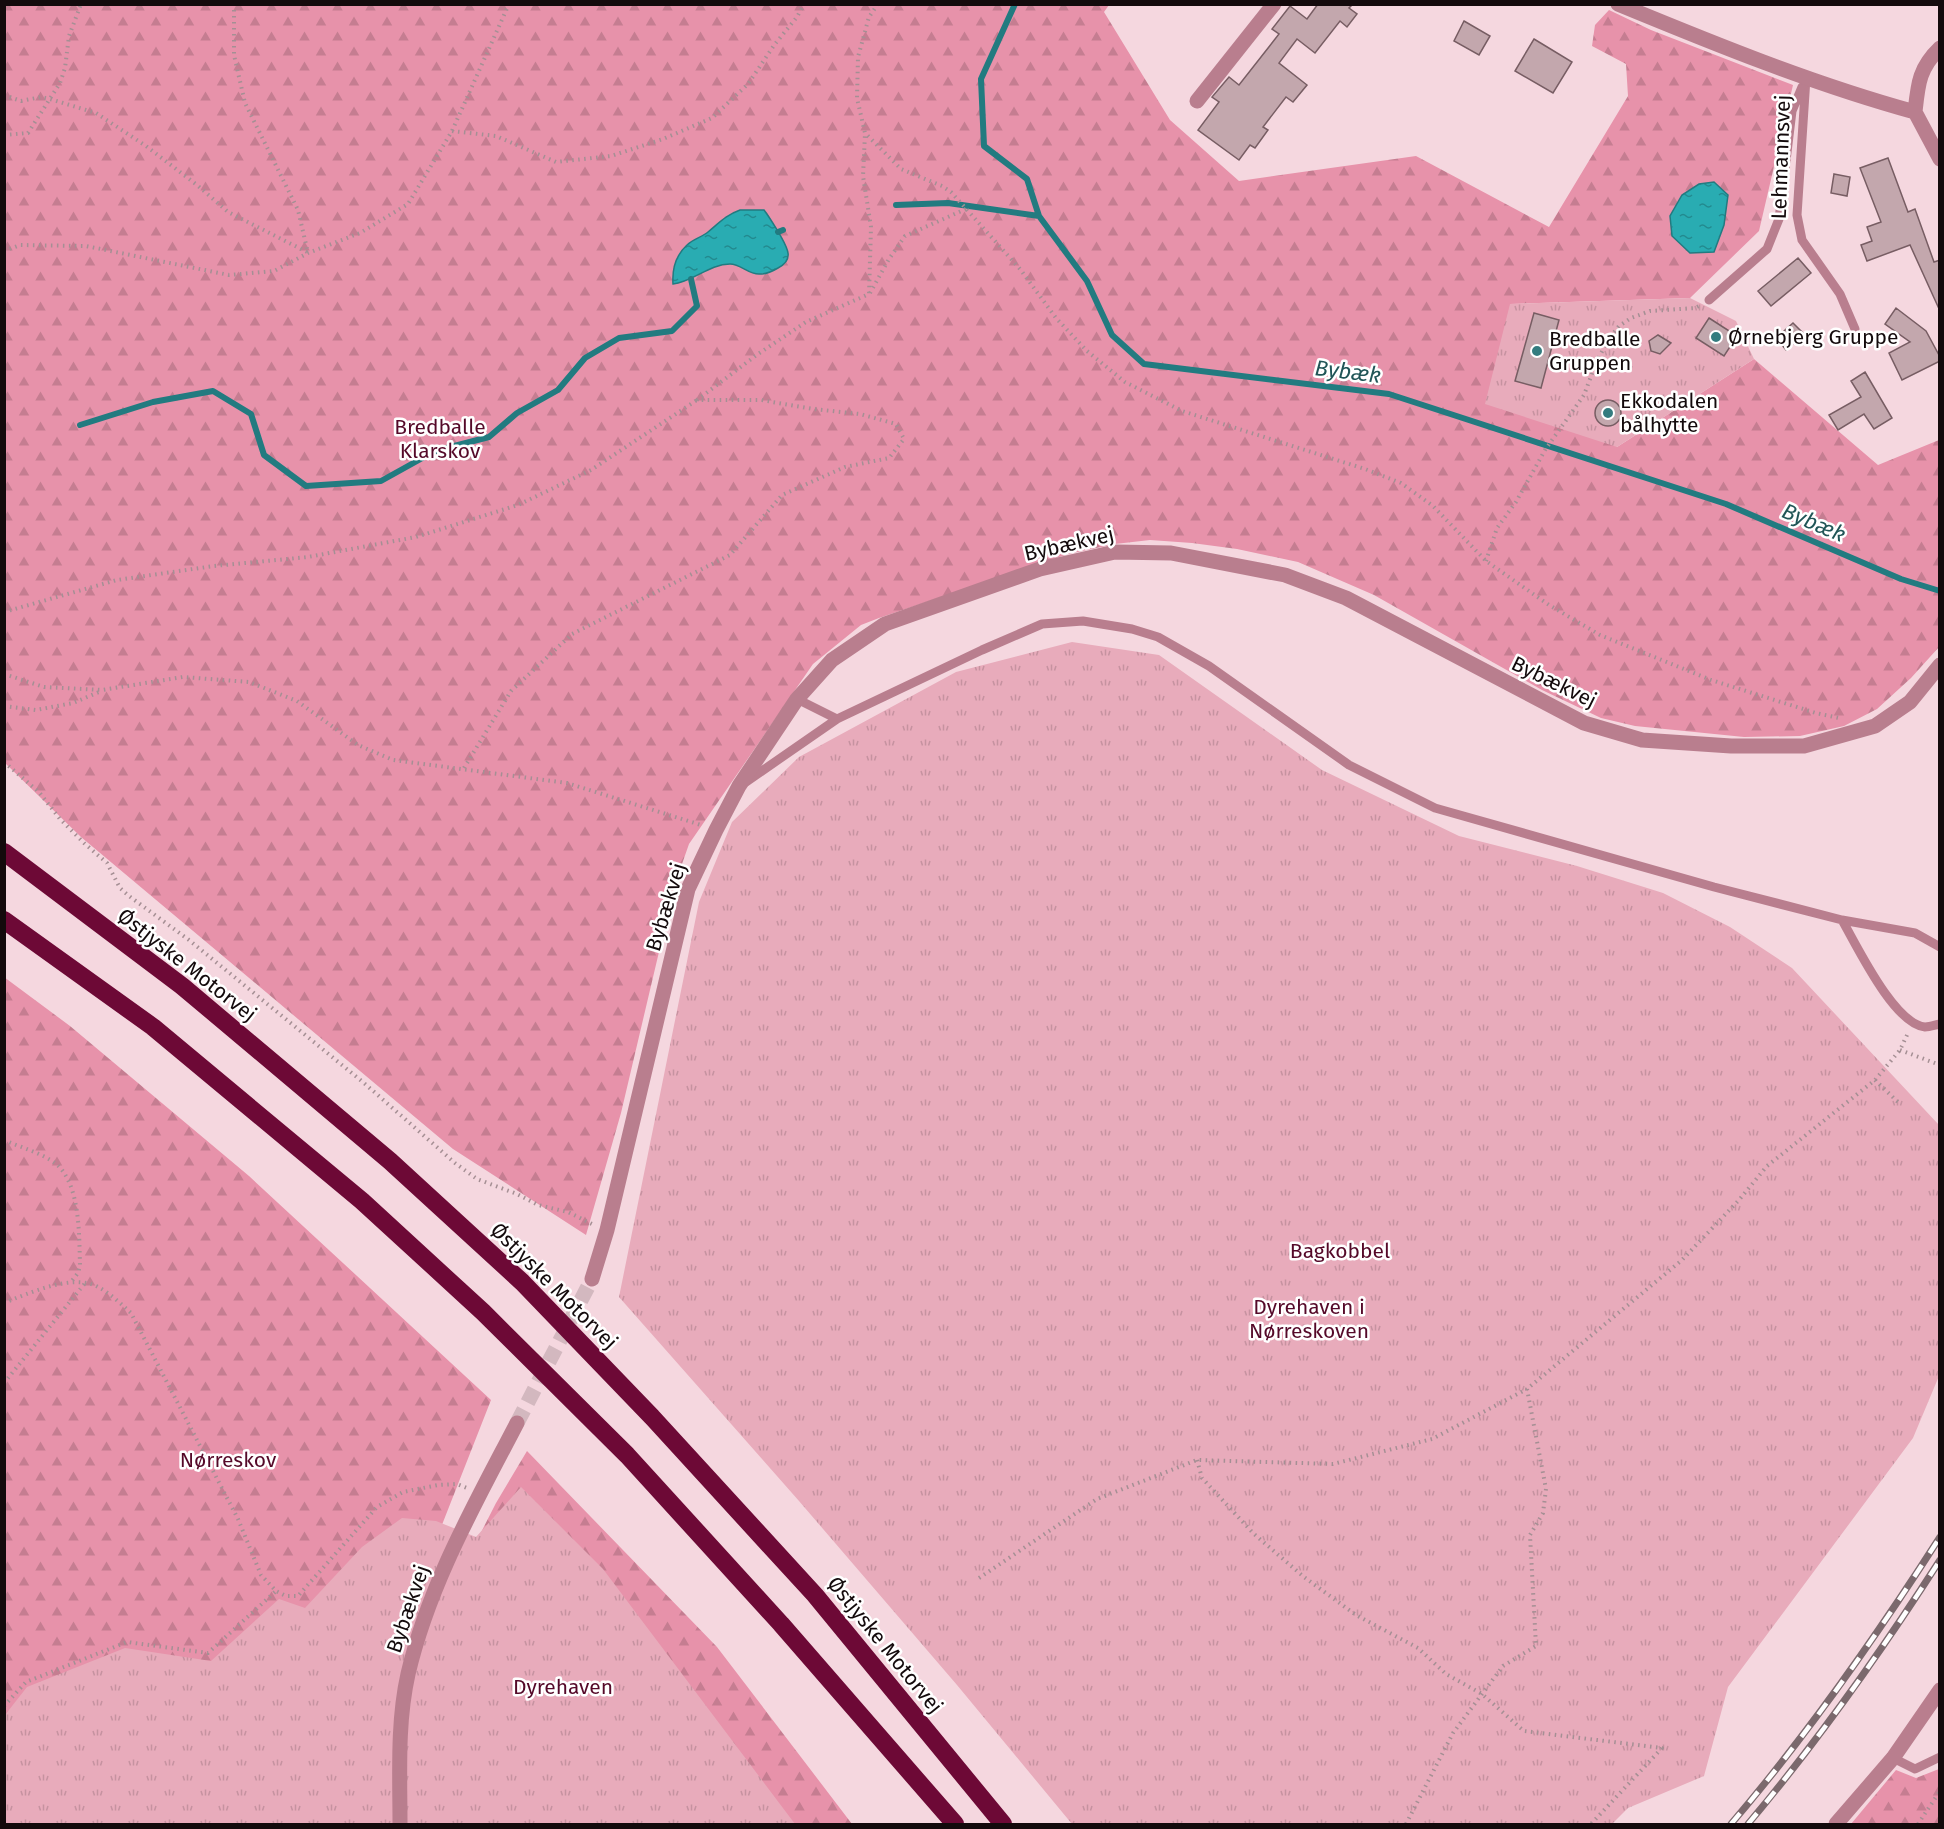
<svg xmlns="http://www.w3.org/2000/svg" width="1944" height="1829" font-family="'Fira Sans',sans-serif">
<defs>
<pattern id="forest-firs" width="22" height="20" patternUnits="userSpaceOnUse" patternTransform="scale(1.5)"><rect width="22" height="20" fill="#e792aa"/><path d="M5 1l3.5 6h-7zM16 11l3.5 6h-7z" fill="#c57d91"/></pattern>
<pattern id="park-tufts" width="24" height="20" patternUnits="userSpaceOnUse" patternTransform="scale(1.5)"><rect width="24" height="20" fill="#e8abbb"/><path d="M3 7l-1-3M5 7V3M7 7l1-3M15 17l-1-3M17 17v-4M19 17l1-3" fill="none" stroke="#c692a0"/></pattern>
<pattern id="water-ripples" width="26" height="14" patternUnits="userSpaceOnUse" patternTransform="scale(1.5)"><rect width="26" height="14" fill="#29acb2"/><path d="M2 4q2-2 4 0t4 0M15 11q2-2 4 0t4 0" fill="none" stroke="#228a8f"/></pattern>
</defs>
<rect width="100%" height="100%" fill="#f5d7df"/>
<path fill="url(#forest-firs)" d="M4,5H1109L1104,12L1170,120L1239,181L1416,156L1549,227L1628,96L1626,64L1592,46L1595,25L1609,10L1651,30L1793,85L1759,231L1690,298L1510,304L1617,447L1754,359L1878,465L1939,440V647L1911,678L1877,709L1844,726L1800,736L1744,737L1635,726L1601,718L1542,690L1374,595L1298,562L1237,549L1192,543L1150,540L1115,544L1068,554L879,618L861,625L813,664L689,844L675,884L621,1113L586,1235L453,1149L81,837L5,763Z
M4,977L70,1026L249,1176L491,1400L416,1591L5,1824Z
M527,1451L717,1647L852,1824H415L440,1613L496,1503Z
M1939,1769V1824H1851L1896,1770L1916,1778Z"/>
<path fill="url(#park-tufts)" d="M1690,298L1736,321L1754,359L1617,447L1485,404L1510,304Z
M1072,642L1159,655L1322,770L1459,836L1577,866L1663,893L1730,927L1792,968L1939,1125V1376L1913,1438L1728,1687L1704,1776L1628,1808L1612,1824H1072L957,1685L799,1501L619,1297L699,902L732,822L799,757L956,672Z
M521,1487L603,1569L795,1824H5V1715L27,1687L125,1648L211,1661L279,1599L305,1608L362,1547L402,1518L436,1521L476,1537Z"/>
<path fill="url(#water-ripples)" stroke="#227b80" stroke-width="1.5" d="M1714,182L1728,195L1724,225L1714,252L1690,253L1672,236L1670,216L1682,195L1699,184Z
M740,210H764C770,218 774,225 779,233C786,246 796,259 778,268C773,271 766,274 760,274C749,275 741,264 730,264C709,264 693,282 673,284C672,269 676,255 687,245C693,239 702,237 708,232C719,223 726,215 740,210Z"/>
<g fill="none" stroke-linecap="round" stroke-linejoin="round">
<path stroke="#227b80" stroke-width="6" d="M1015,4L981,79L984,146L1027,179L1039,216L1087,281L1112,335L1144,364L1389,394L1726,504L1901,579L1940,591
M896,205L948,203L1039,216
M778,232L783,230
M80,425L153,402L213,391L251,414L264,455L306,486L381,481L435,451L489,437L517,413L558,390L585,358L619,338L672,331L697,306L691,279"/>
</g>
<path fill="#c3a7ad" stroke="#775d63" stroke-width="1.5" d="M1318,4H1353L1349,8L1357,14L1347,27L1340,21L1315,53L1297,39L1279,63L1307,85L1293,102L1286,97L1263,127L1268,130L1255,148L1250,145L1239,160L1198,130L1219,102L1212,97L1229,77L1239,85L1279,34L1272,29L1290,6L1307,19Z
M1464,21L1490,36L1479,55L1454,41Z
M1534,39L1572,62L1553,93L1515,71Z
M1888,158L1908,212L1915,209L1934,262L1940,260V311L1910,245L1867,261L1861,245L1872,241L1867,227L1881,222L1860,168Z
M1834,174L1850,177L1847,196L1831,193Z
M1798,258L1811,273L1771,306L1758,291Z
M1896,308L1926,331L1940,357V361L1902,380L1889,353L1910,342L1885,324Z
M1534,313L1559,320L1541,388L1515,381Z
M1709,318L1737,336L1724,356L1696,338Z
M1793,323L1804,334L1786,350L1776,338Z
M1658,335L1671,343L1660,354L1651,351L1649,341Z
M1865,372L1892,418L1874,429L1864,414L1838,430L1829,415L1861,397L1851,381Z
M1595 413a13 13 0 1 1 26 0a13 13 0 1 1-26 0Z"/>
<g fill="none" stroke-linecap="round" stroke-linejoin="round">
<path stroke="#d3b8bf" stroke-width="15" stroke-dasharray="15 8" stroke-linecap="butt" d="M517,1423L592,1279"/>
<path stroke="#a58f94" stroke-width="4" stroke-dasharray="1.5 4.5" stroke-linecap="butt" d="M234,4V55L245,103L298,210L308,253
M878,4L869,17L858,57L857,98L865,133L901,169L942,186L951,192L1020,269L1056,318L1087,351L1125,382L1182,411L1365,469L1401,483L1433,506L1486,561L1549,605L1600,635L1711,680L1816,713L1839,718
M4,95L21,101L41,97L50,99L96,113L146,146L197,185L228,212L307,252
M452,131L496,136L556,162L611,156L663,139L712,118L748,84L775,44L797,17L804,4
M4,135L28,133L60,83L65,68L69,36L81,4
M4,251L20,245L86,246L229,275L274,271L308,253L360,233L408,204L452,131L509,4
M870,293L889,259L905,236L966,209
M1486,561L1497,528L1516,502L1545,450L1584,395L1596,363L1608,340L1619,326L1631,318L1650,311L1695,308L1699,306
M4,612L117,580L214,566L308,557L416,537L518,505L591,470L697,400
M4,674L44,687L102,690L183,677L249,682L297,701L358,745L393,760L567,783L701,825
M4,706L36,710L73,703L99,692
M4,762L39,792L60,819L84,843L107,863L120,888L129,896L189,940L364,1083L455,1163L477,1179L517,1194L538,1205L568,1212L592,1224
M464,768L511,691L572,634L730,555L782,495L845,467L889,458L904,439L896,424L860,414L813,409L761,400H697L758,354L806,322L869,294L871,227L863,176L865,134
M1900,1050L1940,1065
M1875,1080L1900,1104
M4,1140C20,1147 38,1152 52,1161C81,1179 79,1236 80,1266L78,1273L71,1282
M4,1303C29,1293 73,1273 98,1287C110,1293 121,1304 131,1313L238,1519L261,1575L276,1591L286,1596H298L377,1507L403,1492L438,1485L457,1484L467,1488
M4,1383L86,1282
M1197,1460L1202,1478L1254,1534L1304,1577L1356,1615L1418,1648L1446,1674L1482,1694L1524,1731L1662,1748L1591,1824
M979,1578L1097,1499L1197,1460L1333,1464L1432,1439L1527,1389
M4,1706L26,1682L127,1642L208,1653L276,1591
M1406,1824L1453,1733L1482,1694L1503,1666L1536,1646L1530,1535L1543,1513L1546,1489L1527,1389L1682,1260L1739,1200L1767,1166L1875,1080L1900,1050L1907,1035
M1918,1824L1940,1791"/>
<path stroke="#b97e8e" stroke-width="9" d="M1806,78L1797,215L1802,240L1840,294L1855,329
M1709,300L1767,249L1779,219L1792,111L1802,87
M797,699L837,719
M746,782L837,719L982,650L1042,624L1083,621L1132,629L1158,637L1209,666L1349,765L1435,808L1714,887L1842,920L1915,933L1940,947
M1842,920C1857,946 1894,1024 1925,1027C1930,1027 1935,1025 1940,1024
M1893,1758L1915,1769L1940,1757"/>
<path stroke="#b97e8e" stroke-width="15" d="M1618,4C1715,44 1813,84 1915,112L1940,159
M1197,101L1274,4
M1915,112C1918,84 1919,68 1940,48
M592,1279L607,1230L688,889L716,830L739,786L797,699L832,660L885,624L1040,569L1115,552L1171,553L1285,575L1346,598L1584,723L1642,740L1731,746H1804L1875,726L1910,702L1940,665
M400,1824C400,1775 397,1723 408,1674C429,1584 475,1504 517,1423"/>
<path stroke="#b97e8e" stroke-width="15" d="M1836,1824L1893,1758L1940,1690"/>
<path stroke="#6d0936" stroke-width="18" d="M4,852L182,986L390,1161L522,1282L652,1417L815,1595L1003,1824
M4,920L153,1027L362,1201L483,1312L627,1455L781,1624L955,1824"/>
<g stroke="#7b696d" stroke-width="7">
<path id="rail" d="M1731,1824C1808,1734 1876,1637 1940,1537
M1748,1824C1818,1741 1881,1652 1940,1560"/>
</g>
<use href="#rail" stroke="#fff" stroke-width="4.5" stroke-dasharray="14" stroke-linecap="butt"/>
</g>
<g fill="#337c7f" stroke="#fff" stroke-width="2">
<circle cx="1716" cy="337" r="6"/>
<circle cx="1537" cy="351" r="6"/>
<circle cx="1608" cy="413" r="6"/>
</g>
<g text-anchor="middle" stroke-width="5" stroke-linejoin="round" paint-order="stroke">
<g font-size="21" fill="#130a0c" stroke="#fff">
<text transform="translate(1781 157) rotate(-88)" y="7">Lehmannsvej</text>
<text transform="translate(1069 544) rotate(-13)" y="7">Bybækvej</text>
<text transform="translate(1554 682) rotate(26)" y="7">Bybækvej</text>
<text transform="translate(666 907) rotate(-73)" y="7">Bybækvej</text>
<text transform="translate(187 965) rotate(38)" y="7">Østjyske Motorvej</text>
<text transform="translate(554 1286) rotate(45)" y="7">Østjyske Motorvej</text>
<text transform="translate(408 1609) rotate(-71)" y="7">Bybækvej</text>
<text transform="translate(885 1645) rotate(51)" y="7">Østjyske Motorvej</text>
</g>
<g font-size="21" fill="#130a0c" stroke="#fff" text-anchor="start">
<text x="1728" y="344">Ørnebjerg Gruppe</text>
<text x="1549" y="346">Bredballe<tspan x="1549" dy="24">Gruppen</tspan></text>
<text x="1620" y="408">Ekkodalen<tspan x="1620" dy="24">bålhytte</tspan></text>
</g>
<g font-size="21" fill="#550929" stroke="#fff">
<text x="440" y="434">Bredballe<tspan x="440" dy="24">Klarskov</tspan></text>
<text x="1340" y="1258">Bagkobbel</text>
<text x="1309" y="1314">Dyrehaven i<tspan x="1309" dy="24">Nørreskoven</tspan></text>
<text x="228" y="1467">Nørreskov</text>
<text x="563" y="1694">Dyrehaven</text>
</g>
<g font-size="22" font-style="italic" fill="#215557" stroke="#fff">
<text transform="translate(1348 371) rotate(7)" y="8">Bybæk</text>
<text transform="translate(1814 522) rotate(23)" y="8">Bybæk</text>
</g>
</g>
<rect width="1944" height="1829" fill="none" stroke="#130a0c" stroke-width="12"/>
</svg>
